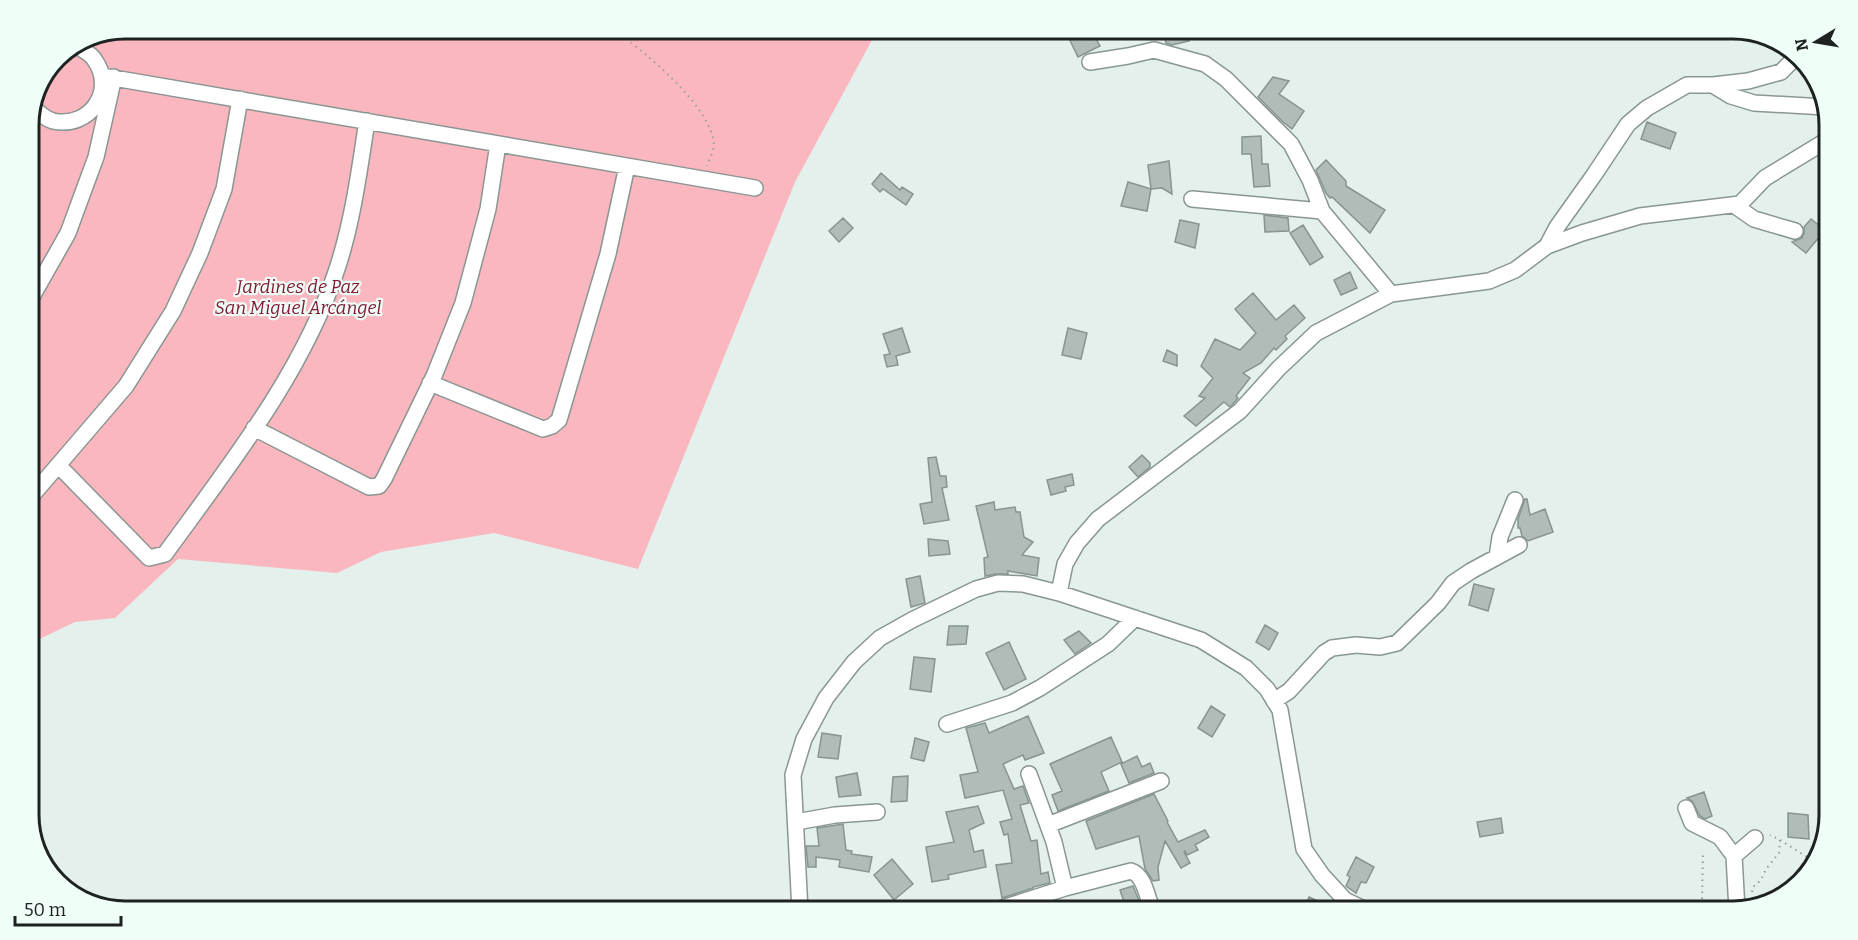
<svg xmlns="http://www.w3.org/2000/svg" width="1858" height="940" font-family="Bitter,serif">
<rect width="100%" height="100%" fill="#e3f0eb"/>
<path fill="#fab7bf" d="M125,29H878L795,182L638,569L494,533L381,552L337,573L178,559L115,618L75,622L29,644V119L57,57Z"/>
<path fill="#afbcb7" stroke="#87948f" stroke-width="1.5" d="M1064,28H1090L1100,46L1078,57Z
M1162,28H1186L1189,41L1172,45L1166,43Z
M1273,77L1289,81L1279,94L1304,111L1292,129L1283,122L1258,97Z
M1647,122L1676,133L1670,149L1641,139Z
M1261,136L1262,164H1268L1270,186L1254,187L1251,154H1242V137Z
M1326,160L1346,181V186L1385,210L1370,233L1332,197L1330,198L1326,193L1316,170Z
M1169,161L1172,194L1162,188L1151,189L1147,211L1121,206L1128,182L1151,189L1148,165Z
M881,173L900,190L902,187L913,194L906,205L883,189L880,192L872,184Z
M1264,215L1288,218L1289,231L1265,232Z
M843,218L853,228L839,242L829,231Z
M1811,219L1825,230L1806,253L1792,242L1802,238L1804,233V227Z
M1180,220L1199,224L1195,248L1175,242Z
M1303,225L1323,257L1310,265L1290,233Z
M1350,272L1357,288L1341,295L1334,280Z
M1253,293L1276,320L1294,305L1305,318L1285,336L1287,339L1276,350L1274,348L1261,363L1243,373L1250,378L1236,396L1238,398L1233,404L1230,407L1224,402L1196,426L1184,416L1205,398L1199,396L1213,378L1201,366L1215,339L1240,350L1256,333L1235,309Z
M902,328L910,352L896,356L898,365L887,367L884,355L890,354L883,334Z
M1068,328L1087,333L1081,359L1062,355Z
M1167,350L1177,355V366L1163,361Z
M1142,455L1150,463V467L1138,477L1129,467Z
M936,457L940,476H946L947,487L942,488L949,520L924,524L920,504L932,502L928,458Z
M1072,474L1074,485L1065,487L1066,491L1051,495L1047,480Z
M1525,499H1527L1530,515L1545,509L1553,532L1528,541L1522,536L1520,528H1518V519Z
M994,502L995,510L1015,507L1016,512H1020L1024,537L1033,542L1022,555L1039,558L1037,576L1008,571V574H996L985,576L984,558L988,557L976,506Z
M928,539L948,541L950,554L929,556Z
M920,576L925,603L911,607L906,579Z
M1474,584L1494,589L1488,611L1469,605Z
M1265,625L1278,633L1269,650L1256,642Z
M949,626H968L966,644L947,645Z
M1079,631L1091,643L1075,654L1064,640Z
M1009,642L1026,679L1004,690L986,653Z
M914,657L935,659L931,692L910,689Z
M1211,706L1225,715L1212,737L1198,728Z
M1028,716L1044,753L1025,760L1023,755L1003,764L1014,789L1023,786L1029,803L1020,805L1031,841L1037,840L1041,874L1048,872L1050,883L1033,887V888L1002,898L996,865L1012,863L1008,834L1004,835L1000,822L1012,819L1003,790L965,798L960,775L978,772L966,728L985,723L989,733Z
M822,733L841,736L838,759L818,757Z
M1111,737L1122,762L1101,772L1109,791L1058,811L1052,795L1062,791L1050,764Z
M915,738L929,742L924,761L911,758Z
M1137,756L1142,767L1150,763L1154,773L1129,783L1121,764Z
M857,773L861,795L839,797L836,777Z
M908,776L907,801L891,802L893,777Z
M1704,792L1712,816L1705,819L1700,816L1692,801L1687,798Z
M1154,794L1168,821L1167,822L1178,842L1205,830L1209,837L1195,845L1198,850L1187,855L1185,851L1184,852L1190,863L1181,868L1165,841L1158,867L1159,880L1153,881L1145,869L1139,836L1096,849L1086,821Z
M978,806L984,823L969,830L974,852L983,850L986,867L948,875L949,879L932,882L926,847L954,842L946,812Z
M1788,813L1808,815L1809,839L1788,837Z
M1501,818L1503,833L1480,837L1477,822Z
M843,824L846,850L852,851L851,854L872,857L869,872L839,867L840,860L816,857V867H808L806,846H819L817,828Z
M1356,857L1374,867L1366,883L1361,882L1356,893L1346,886L1350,877L1347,875Z
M892,859L913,884L894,900L874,875Z
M1133,886L1142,908L1127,911L1120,890Z
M1309,897L1340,911H1303Z"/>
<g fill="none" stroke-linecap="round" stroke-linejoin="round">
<g stroke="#899691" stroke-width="18">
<path id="minor" d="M1090,62L1128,56L1154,50L1205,64L1226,79L1291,144L1310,180L1322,211
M102,76L755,188
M1713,85L1731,96L1754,103L1825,107
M34,108C39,113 46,119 53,121C90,129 117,90 94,59C91,54 84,51 79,47
M1192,199L1322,211L1391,294
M1734,205L1754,219L1795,231
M1547,246L1557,227L1594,175L1628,124L1647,108L1687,85H1713L1748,81L1781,72L1796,57
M29,302L68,233L96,157L114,77
M430,383L543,429L552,426L559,420L608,254L627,166
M254,428L369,487L379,486L384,479L434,376L463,303L488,209L498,144
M58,465L149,558L165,554C228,467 303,373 337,269C353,220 359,172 367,121
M29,499L126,386L173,311L200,253L224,189L240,99
M1497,557L1500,537L1515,500
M1059,593L1065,564L1077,543L1098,519L1240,411L1279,368L1316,333L1391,294L1489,281L1515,270L1547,246L1582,233L1640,216L1740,204L1765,178L1829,139
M1274,701L1289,691L1324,653L1332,648L1356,645L1380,647L1397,643L1438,603L1453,583L1471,571L1519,545
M947,724L1012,703L1040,688L1108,644L1135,618
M1029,774L1054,842L1065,888
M1686,808L1692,823L1720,837L1734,856L1737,910
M796,822L835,815L877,812
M1048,825L1161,781
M1734,856L1755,838
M800,911L793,775L804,739L826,698L854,662L880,638L912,620L976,589L998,583L1023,584L1059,593L1201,640L1246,668L1267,689L1280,710L1304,849L1322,875L1345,900L1368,911
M993,911L1065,888L1131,871C1143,875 1146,892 1150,903"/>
</g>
<path stroke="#969f9c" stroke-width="2" stroke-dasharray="1.5 4.5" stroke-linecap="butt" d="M612,28C643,51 710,104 714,144C714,151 709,160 707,166
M1780,840L1815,862
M1752,892L1753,887L1761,880L1766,869L1779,853L1780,840L1770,835
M1701,911L1702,905L1703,852"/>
<use href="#minor" stroke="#fff" stroke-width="15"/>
</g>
<g text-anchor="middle" stroke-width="4.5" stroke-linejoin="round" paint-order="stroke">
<g font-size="18" font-style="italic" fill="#811a35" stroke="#f0fef8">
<text x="298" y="293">Jardines de Paz<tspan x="298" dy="21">San Miguel Arcángel</tspan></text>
</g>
</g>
<path d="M0 0H1858V940H0ZM125 39H1733A86 86 0 0 1 1819 125V815A86 86 0 0 1 1733 901H125A86 86 0 0 1 39 815V125A86 86 0 0 1 125 39Z" fill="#f0fef8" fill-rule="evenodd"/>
<path fill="none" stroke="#1e2321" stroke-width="3" d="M125 39H1733A86 86 0 0 1 1819 125V815A86 86 0 0 1 1733 901H125A86 86 0 0 1 39 815V125A86 86 0 0 1 125 39Z"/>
<g transform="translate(1816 42) rotate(259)" stroke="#f0fef8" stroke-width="4.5" paint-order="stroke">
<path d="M0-4.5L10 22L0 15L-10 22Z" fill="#1e2321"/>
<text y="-9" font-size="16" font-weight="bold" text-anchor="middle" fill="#1e2321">N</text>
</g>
<path d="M15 916v9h106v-9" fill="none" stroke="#1e2321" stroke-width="3"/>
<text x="24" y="916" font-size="18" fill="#1e2321" stroke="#f0fef8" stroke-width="4.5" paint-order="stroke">50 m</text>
</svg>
